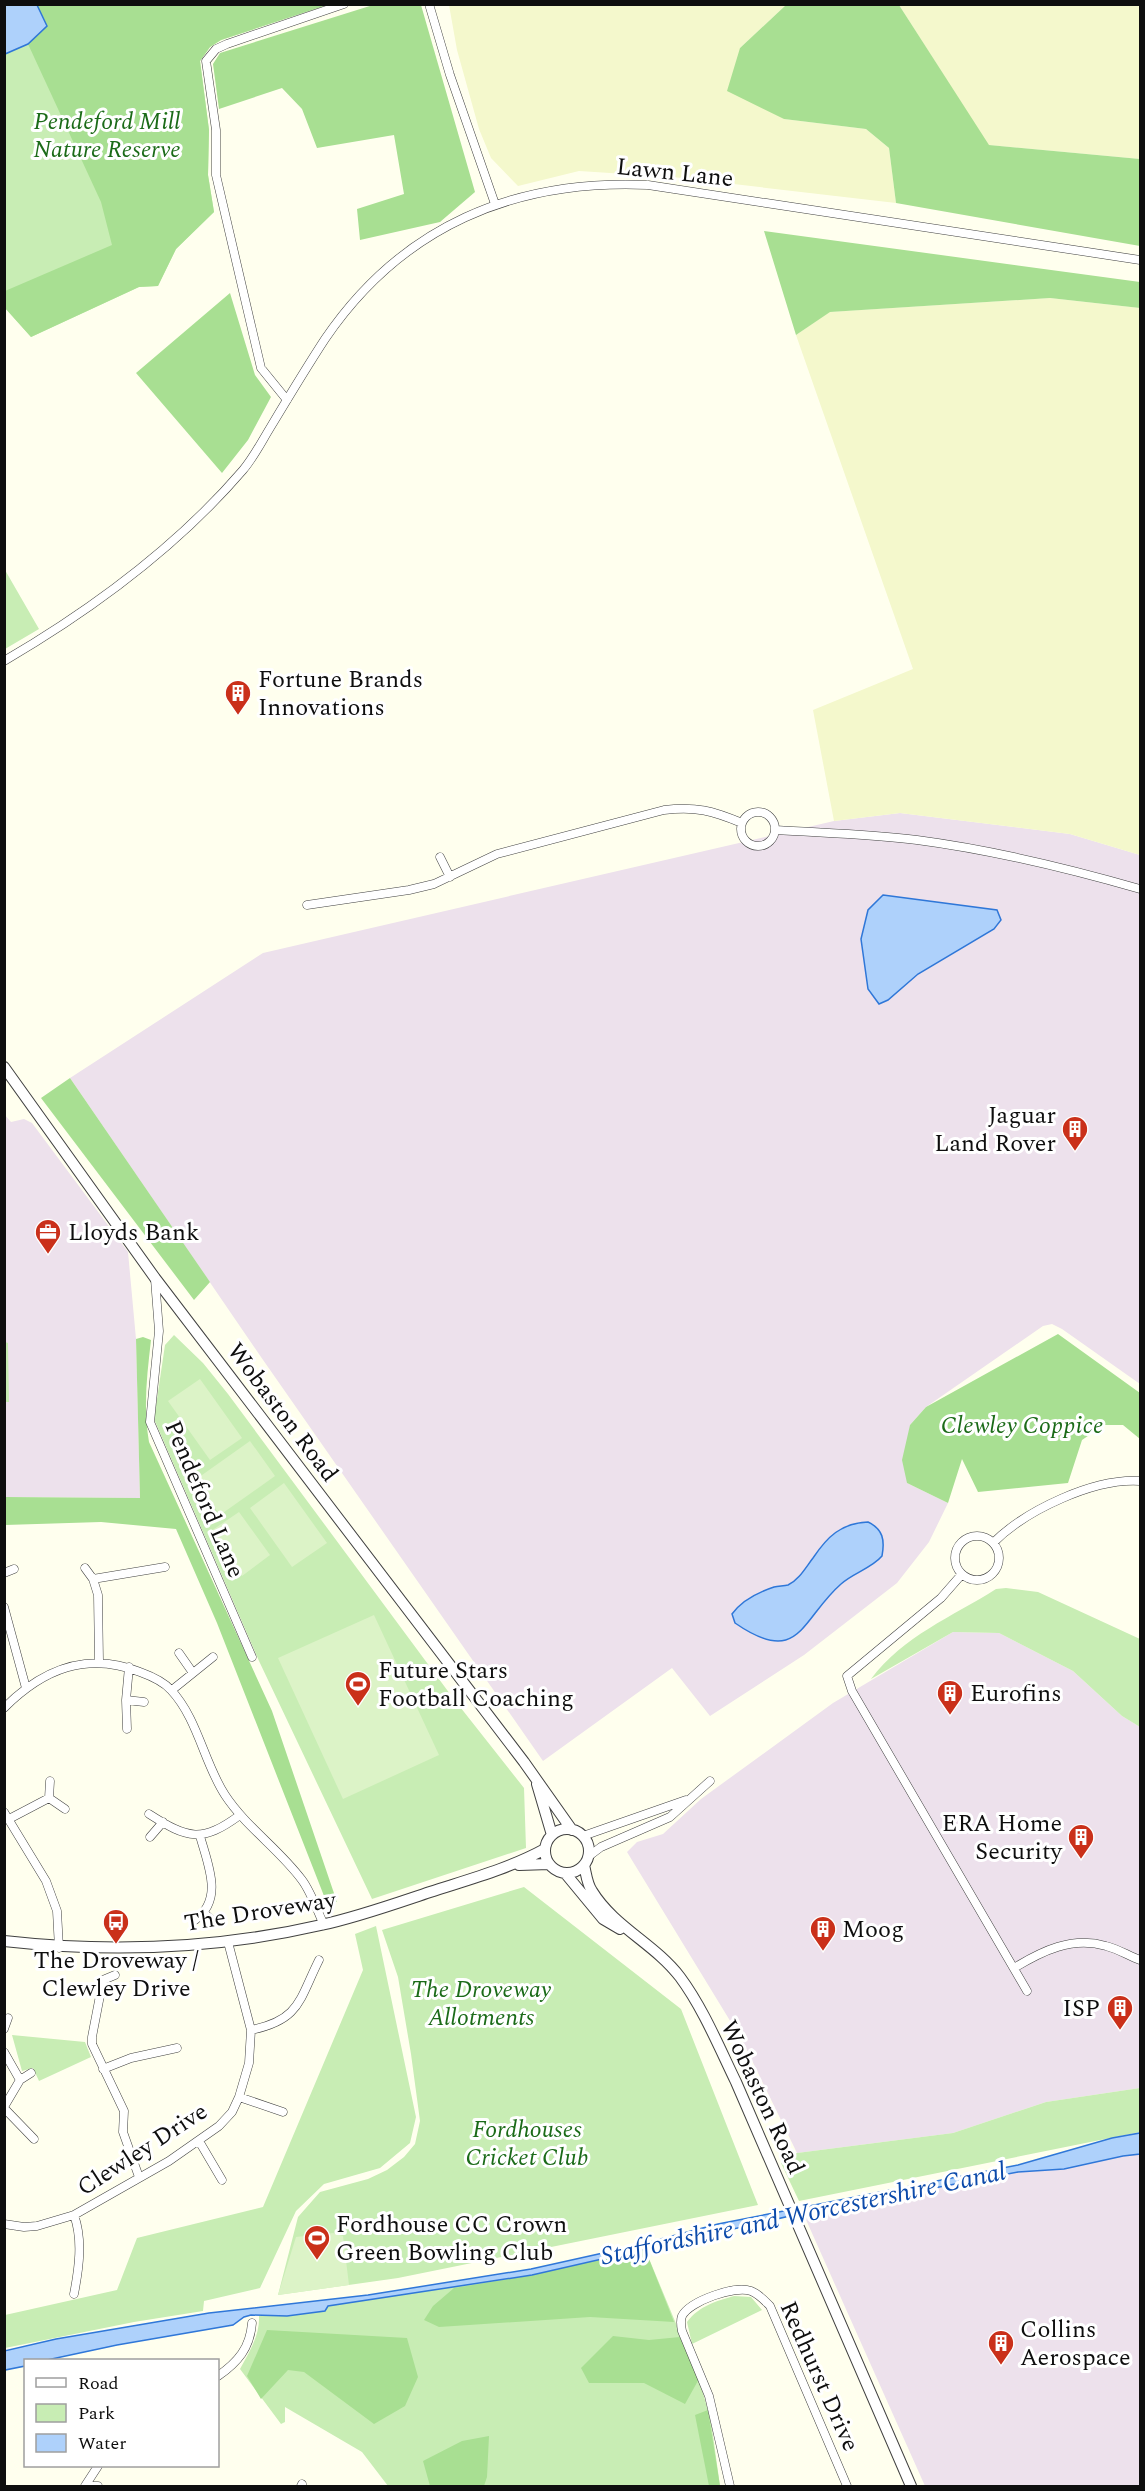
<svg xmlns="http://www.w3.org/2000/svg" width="1145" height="2491" font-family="Spectral,serif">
<rect width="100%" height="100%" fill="#ffe"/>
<path fill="#ede1ec" d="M900,813L1070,834L1140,855V1384L1062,1329L1052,1324L1043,1326L926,1407L910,1425L907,1483L948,1503L929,1542L897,1583L804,1655L710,1716L672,1668L543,1761L261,1357L70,1078L263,953L834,821Z
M4,1114L11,1122L24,1119L32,1123L128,1252L136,1339L140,1498L5,1497Z
M953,1632L999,1633L1073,1671L1122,1716L1140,1727V2088L1046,2102L953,2133L797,2153L743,2042L627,1852L637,1842L663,1834L701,1799L833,1703Z
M1140,2154V2486H925L803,2213L1018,2172L1064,2169L1123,2156Z"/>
<path fill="#f4f8cc" d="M449,5H786L740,48L784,119L866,129L889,148L896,203L673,177L579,171L518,186L491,158L479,129L457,50Z
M899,5H1140V159L988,145Z
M1050,298L1140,308V855L1070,834L900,813L834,821L813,710L913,669L796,335L829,312Z"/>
<path fill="#c8edb4" d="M5,5H327L221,40L210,47L200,61L209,130L208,175L214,212L176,249L158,286L139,287L31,337L5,308Z
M5,570L39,629L5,649H4Z
M174,1335L203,1363L228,1394L453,1698L524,1788L526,1848L372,1899L259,1661L154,1419L165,1345Z
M5,1342L8,1343L9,1402H5Z
M1006,1588L1038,1592L1140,1639V1727L1122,1716L1073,1671L999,1633L953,1632L871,1679C903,1636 952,1617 996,1589Z
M524,1887L681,2009L758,2205L398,2278L278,2295L298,2217L320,2192L368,2179L387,2170L404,2157L415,2144L420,2121L411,2054L398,1977L382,1930Z
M376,1926L416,2117L410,2143L380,2168L324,2184L296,2211L260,2288L204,2301L203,2311L134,2322L5,2348V2315L117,2290L137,2238L263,2207L363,1970L355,1934Z
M12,2035L85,2042L91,2057L39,2081L33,2068L22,2071Z
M1140,2088V2132L799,2201L781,2163L797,2153L953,2133L1046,2102Z
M645,2249L699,2379L711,2421L720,2486H388L362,2452L285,2407V2422L281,2424L240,2369C249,2352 260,2336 259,2316H287L325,2311L328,2306L532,2275Z
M734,2296L751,2297L762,2310L692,2344L687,2322C699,2306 716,2301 734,2296Z"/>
<path fill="#a8df92" d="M37,5H327L221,40L210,47L200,61L209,130L208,175L214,212L176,249L158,286L139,287L31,337L5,308V291L112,245L101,202L28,44L47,26Z
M373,5H421L475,192L440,222L360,240L357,209L404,194L394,135L317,148L302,109L282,88L219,109L213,64L220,53Z
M786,5H899L989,145L1140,159V246L896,203L889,148L866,129L784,119L727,91L740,48Z
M764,231L1140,282V308L1050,298L830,312L796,335Z
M230,293L255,375L271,397L248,440L222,473L136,373Z
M70,1078L210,1282L194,1300L41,1098Z
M1058,1334L1140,1393V1439L1123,1425H1104L1082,1440L1068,1483L978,1492L962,1459L948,1503L907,1483L902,1460L910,1425L926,1407Z
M143,1337L151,1340C147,1375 143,1407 149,1442L272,1711L337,1902L326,1901L217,1623L176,1529L101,1522L5,1525V1497L140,1498L136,1339Z
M645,2249L674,2322L590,2317L439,2327L424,2320L433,2306L454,2288L532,2275Z
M267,2330L407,2338L418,2377L405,2406L374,2424L304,2372L288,2370L261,2399L247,2376Z
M613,2336L649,2340L680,2337L699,2379L685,2404L644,2383H589L581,2368Z
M708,2410L720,2486H709L695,2415Z
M489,2436L487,2477L484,2486H430L423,2461L462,2441Z"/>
<path fill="#dcf3c7" d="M200,1379L242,1438L210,1460L168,1401Z
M250,1441L275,1476L220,1515L195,1480Z
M284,1483L327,1543L292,1567L250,1508Z
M239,1512L270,1555L242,1576L211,1531Z
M374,1615L439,1755L343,1799L278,1658Z
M333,2233L343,2236L349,2285L278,2295L296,2237Z"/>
<path fill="#aed1fb" stroke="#2f77d8" stroke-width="1.5" d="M4,5H37L47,26L28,44L5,54Z
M883,895L997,910L1001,920L994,929L918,974L888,1000L879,1004L868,989L861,939L868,910Z
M868,1522C883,1529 885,1540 882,1556C872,1568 853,1573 841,1584C801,1619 800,1668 735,1623L732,1614C742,1600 759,1592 774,1587C779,1586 784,1586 788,1585C799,1580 806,1567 813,1558C827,1537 841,1523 868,1522Z
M1140,2133V2154L1123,2156L1064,2169L1018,2172L803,2213L532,2275L328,2306L325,2311L287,2316L251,2315L244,2317L233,2325L117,2345L47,2360H26L25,2366L5,2370L4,2351L56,2339L209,2313L368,2295L531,2269L630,2247L718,2224L1018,2165L1112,2138Z"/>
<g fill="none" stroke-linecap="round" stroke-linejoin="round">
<g stroke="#414141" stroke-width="9">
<path id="minor" d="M429,4L450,75L495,204
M287,400L261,368L216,175V130L206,61L216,49L227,44L344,4
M4,661C93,609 176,548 243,470C254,457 262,441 270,428C288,398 306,368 325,339C402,226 514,179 648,185L1140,260
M741 829a17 17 0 1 1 34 0a17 17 0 1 1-34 0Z
M776,830C823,833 871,834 917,840C993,850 1067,868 1140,889
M440,857L450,877
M307,905L409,890L434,884L497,854L664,810C696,806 713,811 742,823
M155,1279L159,1331L150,1422L252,1657
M955 1558a22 22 0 1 1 44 0a22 22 0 1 1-44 0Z
M993,1543C1026,1510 1094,1478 1140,1481
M85,1568L93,1579
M4,1573L14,1569
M962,1574L941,1598L847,1676L852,1691L1027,1991
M4,1607L26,1688
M179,1653L193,1673
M99,1661L98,1595L93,1579L165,1567
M172,1690L213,1657
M126,1700L144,1702
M4,1708C43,1669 87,1651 140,1672C151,1676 163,1681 171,1690C198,1719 204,1763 225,1795C246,1827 279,1849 302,1880C311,1892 317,1910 324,1925
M127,1729L126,1700L129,1667
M50,1781L49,1798L65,1809
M4,1812L46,1881L57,1911L59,1948
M149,1814C188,1839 202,1843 240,1815
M9,1819L49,1798
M583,1836L686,1800
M150,1837L163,1822
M589,1856L601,1847L670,1817L710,1781
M204,1913L214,1922
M195,1920C224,1899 208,1865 200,1836
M1014,1968C1042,1951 1072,1936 1106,1946C1118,1949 1129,1956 1140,1960
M115,1975L103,1980L92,2037V2044L124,2111L123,2132L139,2177
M4,2029L8,2018
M251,2030C300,2020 299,2000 319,1960
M4,2052L20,2080L4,2107
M103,2069L131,2058L177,2048
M20,2080L31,2073
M239,2097L283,2112
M4,2108L34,2139
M199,2141L222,2180
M74,2215C83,2240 79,2268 74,2294
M4,2224L24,2227L37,2226L74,2215L169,2161L219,2126L232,2112L239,2097L249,2063L251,2030L228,1942
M218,2376C238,2362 250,2348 252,2323
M85,2486L98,2466
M85,2486H98
M301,2486L302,2484
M730,2486L709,2396L682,2331C681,2326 680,2321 682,2316C690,2301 735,2285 751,2291C759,2294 765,2301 770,2306L847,2486"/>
</g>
<g stroke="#414141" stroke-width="12">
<path id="tertiary" d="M4,1067L155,1278L524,1762L572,1830
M537,1784L552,1835
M545 1851a22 22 0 1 1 44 0a22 22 0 1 1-44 0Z
M519,1865L549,1864
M584,1865C586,1873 587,1884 592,1891C614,1927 655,1944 680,1977C703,2008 719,2047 736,2082L911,2486
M565,1873L603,1919L620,1929
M4,1941C111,1953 217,1949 321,1925C358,1917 394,1904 430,1892C470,1879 508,1869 545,1849"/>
</g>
<use href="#minor" stroke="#fff" stroke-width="8"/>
<use href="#tertiary" stroke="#fff" stroke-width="10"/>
</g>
<defs>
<g id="building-pin" transform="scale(1.35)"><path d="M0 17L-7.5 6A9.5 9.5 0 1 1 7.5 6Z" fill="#ca301a" stroke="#fff"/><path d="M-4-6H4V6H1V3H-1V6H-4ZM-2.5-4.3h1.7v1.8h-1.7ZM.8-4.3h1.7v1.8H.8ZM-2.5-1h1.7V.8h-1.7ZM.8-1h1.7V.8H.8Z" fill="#fff"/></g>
<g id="office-pin" transform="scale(1.35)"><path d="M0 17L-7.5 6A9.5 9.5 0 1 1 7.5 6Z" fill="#ca301a" stroke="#fff"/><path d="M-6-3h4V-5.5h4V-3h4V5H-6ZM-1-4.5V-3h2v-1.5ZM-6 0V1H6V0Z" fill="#fff"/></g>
<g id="stadium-pin" transform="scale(1.35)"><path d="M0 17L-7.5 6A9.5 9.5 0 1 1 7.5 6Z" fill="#ca301a" stroke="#fff"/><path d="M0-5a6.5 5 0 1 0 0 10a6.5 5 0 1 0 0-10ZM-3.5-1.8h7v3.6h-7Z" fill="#fff"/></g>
<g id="bus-pin" transform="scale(1.35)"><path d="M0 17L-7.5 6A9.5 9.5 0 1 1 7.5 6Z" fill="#ca301a" stroke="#fff"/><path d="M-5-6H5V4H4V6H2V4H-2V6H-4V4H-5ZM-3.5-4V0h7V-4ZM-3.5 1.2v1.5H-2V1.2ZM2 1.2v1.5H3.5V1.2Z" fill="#fff"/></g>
</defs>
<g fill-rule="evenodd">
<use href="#building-pin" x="238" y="693"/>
<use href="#building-pin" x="1075" y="1129"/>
<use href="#office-pin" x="48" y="1232"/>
<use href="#stadium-pin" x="358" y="1684"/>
<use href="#building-pin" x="950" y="1693"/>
<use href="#building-pin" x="1081" y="1837"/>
<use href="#bus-pin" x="116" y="1922"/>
<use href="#building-pin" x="823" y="1929"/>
<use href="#building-pin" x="1120" y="2008"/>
<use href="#stadium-pin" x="317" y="2238"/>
<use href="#building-pin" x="1001" y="2343"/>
</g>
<g text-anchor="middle" stroke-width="6" stroke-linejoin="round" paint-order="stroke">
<g font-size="24" font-style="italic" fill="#1b6b18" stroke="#fff">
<text x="107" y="129">Pendeford Mill<tspan x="107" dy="28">Nature Reserve</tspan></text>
<text x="1022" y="1433">Clewley Coppice</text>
<text x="481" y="1997">The Droveway<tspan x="481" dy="28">Allotments</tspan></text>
<text x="527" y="2137">Fordhouses<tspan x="527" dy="28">Cricket Club</tspan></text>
</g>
<g font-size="24" fill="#0e0e0e" stroke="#fff">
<text transform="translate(675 172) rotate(6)" y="8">Lawn Lane</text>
<text transform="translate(283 1412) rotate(53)" y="8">Wobaston Road</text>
<text transform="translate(205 1499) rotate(67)" y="8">Pendeford Lane</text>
<text transform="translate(260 1911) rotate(-9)" y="8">The Droveway</text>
<text transform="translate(763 2097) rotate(65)" y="8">Wobaston Road</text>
<text transform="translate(142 2149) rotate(-33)" y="8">Clewley Drive</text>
<text transform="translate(820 2376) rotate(66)" y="8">Redhurst Drive</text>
</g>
<g font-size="24" fill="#0e0e0e" stroke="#fff" text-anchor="start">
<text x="258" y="687">Fortune Brands<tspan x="258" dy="28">Innovations</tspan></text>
<text x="1056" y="1123" text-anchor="end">Jaguar<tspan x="1056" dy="28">Land Rover</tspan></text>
<text x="68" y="1240">Lloyds Bank</text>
<text x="378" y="1678">Future Stars<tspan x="378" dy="28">Football Coaching</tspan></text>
<text x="970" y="1701">Eurofins</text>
<text x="1062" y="1831" text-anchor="end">ERA Home<tspan x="1062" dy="28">Security</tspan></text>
<text x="842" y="1937">Moog</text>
<text x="116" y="1968" text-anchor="middle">The Droveway /<tspan x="116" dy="28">Clewley Drive</tspan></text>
<text x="1100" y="2016" text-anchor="end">ISP</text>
<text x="336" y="2232">Fordhouse CC Crown<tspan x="336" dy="28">Green Bowling Club</tspan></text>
<text x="1020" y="2337">Collins<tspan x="1020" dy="28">Aerospace</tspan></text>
</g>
<g font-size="26" font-style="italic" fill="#0c4aaa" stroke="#fff">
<text transform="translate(803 2213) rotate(-12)" y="9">Staffordshire and Worcestershire Canal</text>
</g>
</g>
<rect width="1145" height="2491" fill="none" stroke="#0e0e0e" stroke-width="12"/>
<rect x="24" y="2359" width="195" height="108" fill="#ffffff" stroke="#9f9f9f" stroke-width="1.5"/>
<rect x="36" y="2378" width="30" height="9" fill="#ffffff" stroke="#9f9f9f" stroke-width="1.5"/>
<text x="78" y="2389" font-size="18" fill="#0e0e0e">Road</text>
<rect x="36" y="2404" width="30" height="18" fill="#c8edb4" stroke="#9f9f9f" stroke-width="1.5"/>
<text x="78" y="2419" font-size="18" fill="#0e0e0e">Park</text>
<rect x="36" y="2434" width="30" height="18" fill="#aed1fb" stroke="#9f9f9f" stroke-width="1.5"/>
<text x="78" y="2449" font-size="18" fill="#0e0e0e">Water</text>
</svg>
